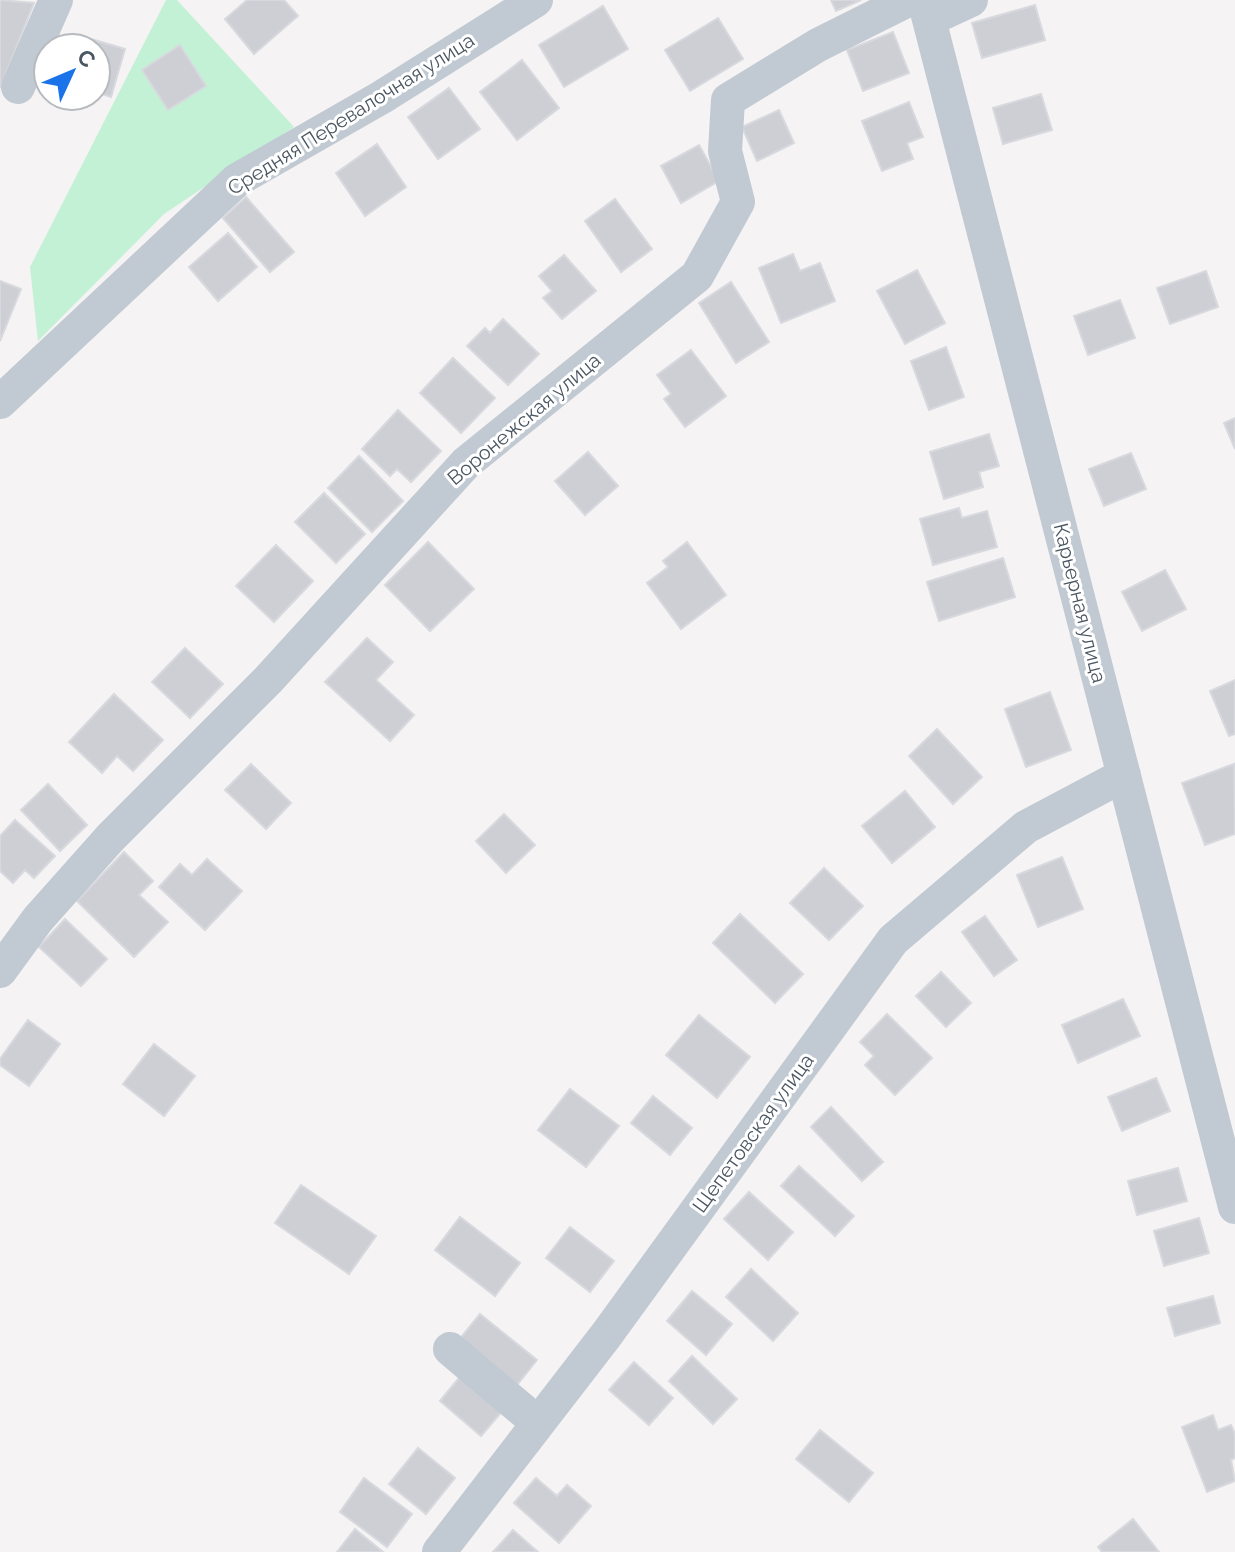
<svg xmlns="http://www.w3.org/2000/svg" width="1235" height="1552" font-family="Raleway,sans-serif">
<rect width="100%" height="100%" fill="#f5f3f3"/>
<path fill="#c3f1d5" d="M166,0H177L294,127L164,214L38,341L30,267Z"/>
<path fill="#cdcfd5" stroke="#d7d9de" stroke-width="2" d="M0,0L34,3L0,88Z
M247,0H284L298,16L254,54L225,19Z
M831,0H861L836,11Z
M1035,5L1045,40L982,58L972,23Z
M603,6L628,49L564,87L539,45Z
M718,18L743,59L690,91L665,50Z
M893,32L909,73L863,91L847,50Z
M74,34L125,49L111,97L96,92V48H71Z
M180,45L206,86L168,110L142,70Z
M522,60L559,108L517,140L480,92Z
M449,88L480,129L438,159L408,117Z
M1041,94L1052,130L1003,144L993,108Z
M909,102L923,137L907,143L913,159L882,171L862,121Z
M779,110L794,143L757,161L742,127Z
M377,144L406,187L365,216L336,173Z
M699,145L719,181L681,203L661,166Z
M246,197L294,252L270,272L223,218Z
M615,199L652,249L621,272L585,221Z
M228,233L257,267L218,301L189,267Z
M793,254L800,271L820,263L835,301L781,323L759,268Z
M564,255L596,291L562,319L543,298L552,291L539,276Z
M917,270L945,323L905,344L877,291Z
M1206,271L1218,307L1170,324L1157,288Z
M0,281L21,289L0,341Z
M731,282L769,342L736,363L699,303Z
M1120,300L1135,338L1088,355L1074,316Z
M503,319L539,354L508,385L467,346L485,328L490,333Z
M946,347L964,397L929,410L911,361Z
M691,350L726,396L685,427L664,399L671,394L657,375Z
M453,358L495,398L461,433L420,393Z
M398,410L441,451L411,482L397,469L390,476L362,449Z
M1235,418V449L1224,423Z
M989,434L999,466L979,472L983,487L944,499L930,452Z
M588,452L618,486L585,515L555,481Z
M1131,453L1146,489L1104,506L1089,469Z
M359,456L403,501L372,532L328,488Z
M324,493L365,534L336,563L295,522Z
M959,508L962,518L987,511L997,547L933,565L920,519Z
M428,542L474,589L430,631L385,585Z
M687,542L726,595L681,629L647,583L668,567L663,561Z
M276,545L313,581L274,622L236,586Z
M1003,558L1015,597L939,621L927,582Z
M1165,570L1186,609L1142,631L1122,592Z
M367,638L393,662L376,680L414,715L390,741L325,682Z
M185,648L223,684L190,718L152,682Z
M1235,680V734L1229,736L1210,691Z
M1050,692L1071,750L1026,767L1005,709Z
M114,694L163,740L133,771L117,756L102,773L69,742Z
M937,729L982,777L953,804L909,756Z
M251,764L291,803L266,829L225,790Z
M1234,764L1235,834L1205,845L1182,783Z
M48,784L87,825L60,851L21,810Z
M905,791L935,827L892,863L862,826Z
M504,814L535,845L506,873L476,841Z
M15,820L55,856L34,878L25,870L13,883L0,871V836Z
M124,852L153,881L139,895L168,922L134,957L77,901Z
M1062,857L1083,909L1038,927L1017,875Z
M207,859L242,891L205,930L159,887L180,864L192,875Z
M824,868L863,906L829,940L790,903Z
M740,914L803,974L775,1003L713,943Z
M985,916L1017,960L994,976L962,932Z
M65,919L107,959L81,986L39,947Z
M941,972L971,1003L946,1027L916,996Z
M1123,999L1140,1036L1078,1063L1062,1025Z
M887,1014L932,1058L895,1095L865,1065L874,1056L860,1042Z
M699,1015L750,1057L717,1098L666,1055Z
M28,1020L60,1044L29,1086L0,1065V1059Z
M154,1044L195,1076L164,1116L123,1084Z
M1156,1078L1170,1111L1122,1131L1108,1097Z
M570,1089L619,1126L586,1167L538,1130Z
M653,1096L692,1128L670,1155L631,1123Z
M831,1107L883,1162L862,1181L811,1127Z
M799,1166L854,1216L835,1236L781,1186Z
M1178,1168L1187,1201L1137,1215L1128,1181Z
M301,1185L376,1236L349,1274L275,1223Z
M749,1192L793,1232L768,1260L724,1219Z
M460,1217L520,1263L495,1296L435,1250Z
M1199,1218L1209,1253L1164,1266L1154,1231Z
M570,1227L614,1261L590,1292L546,1258Z
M751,1269L798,1313L773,1341L726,1297Z
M692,1291L732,1324L706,1355L667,1321Z
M1213,1296L1220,1323L1175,1336L1167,1308Z
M480,1314L537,1360L509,1395L458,1341Z
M692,1356L737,1399L713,1424L669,1381Z
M634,1362L673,1398L649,1425L609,1390Z
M463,1373L504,1409L481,1436L440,1401Z
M1213,1415L1218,1430L1231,1425L1235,1434V1458L1231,1460L1235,1481L1207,1492L1182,1427Z
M820,1430L873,1473L849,1502L796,1459Z
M418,1448L455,1478L426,1514L389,1484Z
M364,1478L412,1514L387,1547L340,1512Z
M536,1478L557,1496L567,1485L591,1506L559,1543L514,1503Z
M1133,1519L1159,1552H1102L1098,1547Z
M355,1529L383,1552H337Z
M513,1530L538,1552H493Z"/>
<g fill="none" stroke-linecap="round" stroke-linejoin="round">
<path stroke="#c1cad2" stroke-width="34" d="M924,0L1235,1207
M930,19L971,0
M18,87L56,0
M0,402L237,180L382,97L536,0
M0,971L38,919L111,837L268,680L466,463L697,276L738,202L725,151L728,100L818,45L908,0
M450,1349L538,1423
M439,1552L607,1334L893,940L1026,827L1124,775"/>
</g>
<g text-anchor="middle" stroke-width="6" stroke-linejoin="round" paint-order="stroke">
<g font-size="20" fill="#4a5661" stroke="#fff">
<text transform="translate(351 114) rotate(-32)" y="7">Средняя Перевалочная улица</text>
<text transform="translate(524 419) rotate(-40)" y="7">Воронежская улица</text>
<text transform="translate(1080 603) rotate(76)" y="7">Карьерная улица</text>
<text transform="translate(753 1133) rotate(-54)" y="7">Щепетовская улица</text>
</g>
</g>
<g transform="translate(72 72) rotate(46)"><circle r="38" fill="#ffffff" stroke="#b7bbc0" stroke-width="2"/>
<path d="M0-6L14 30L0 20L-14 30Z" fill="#1a73e8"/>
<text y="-12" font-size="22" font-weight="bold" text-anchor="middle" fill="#4a5661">С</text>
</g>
</svg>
